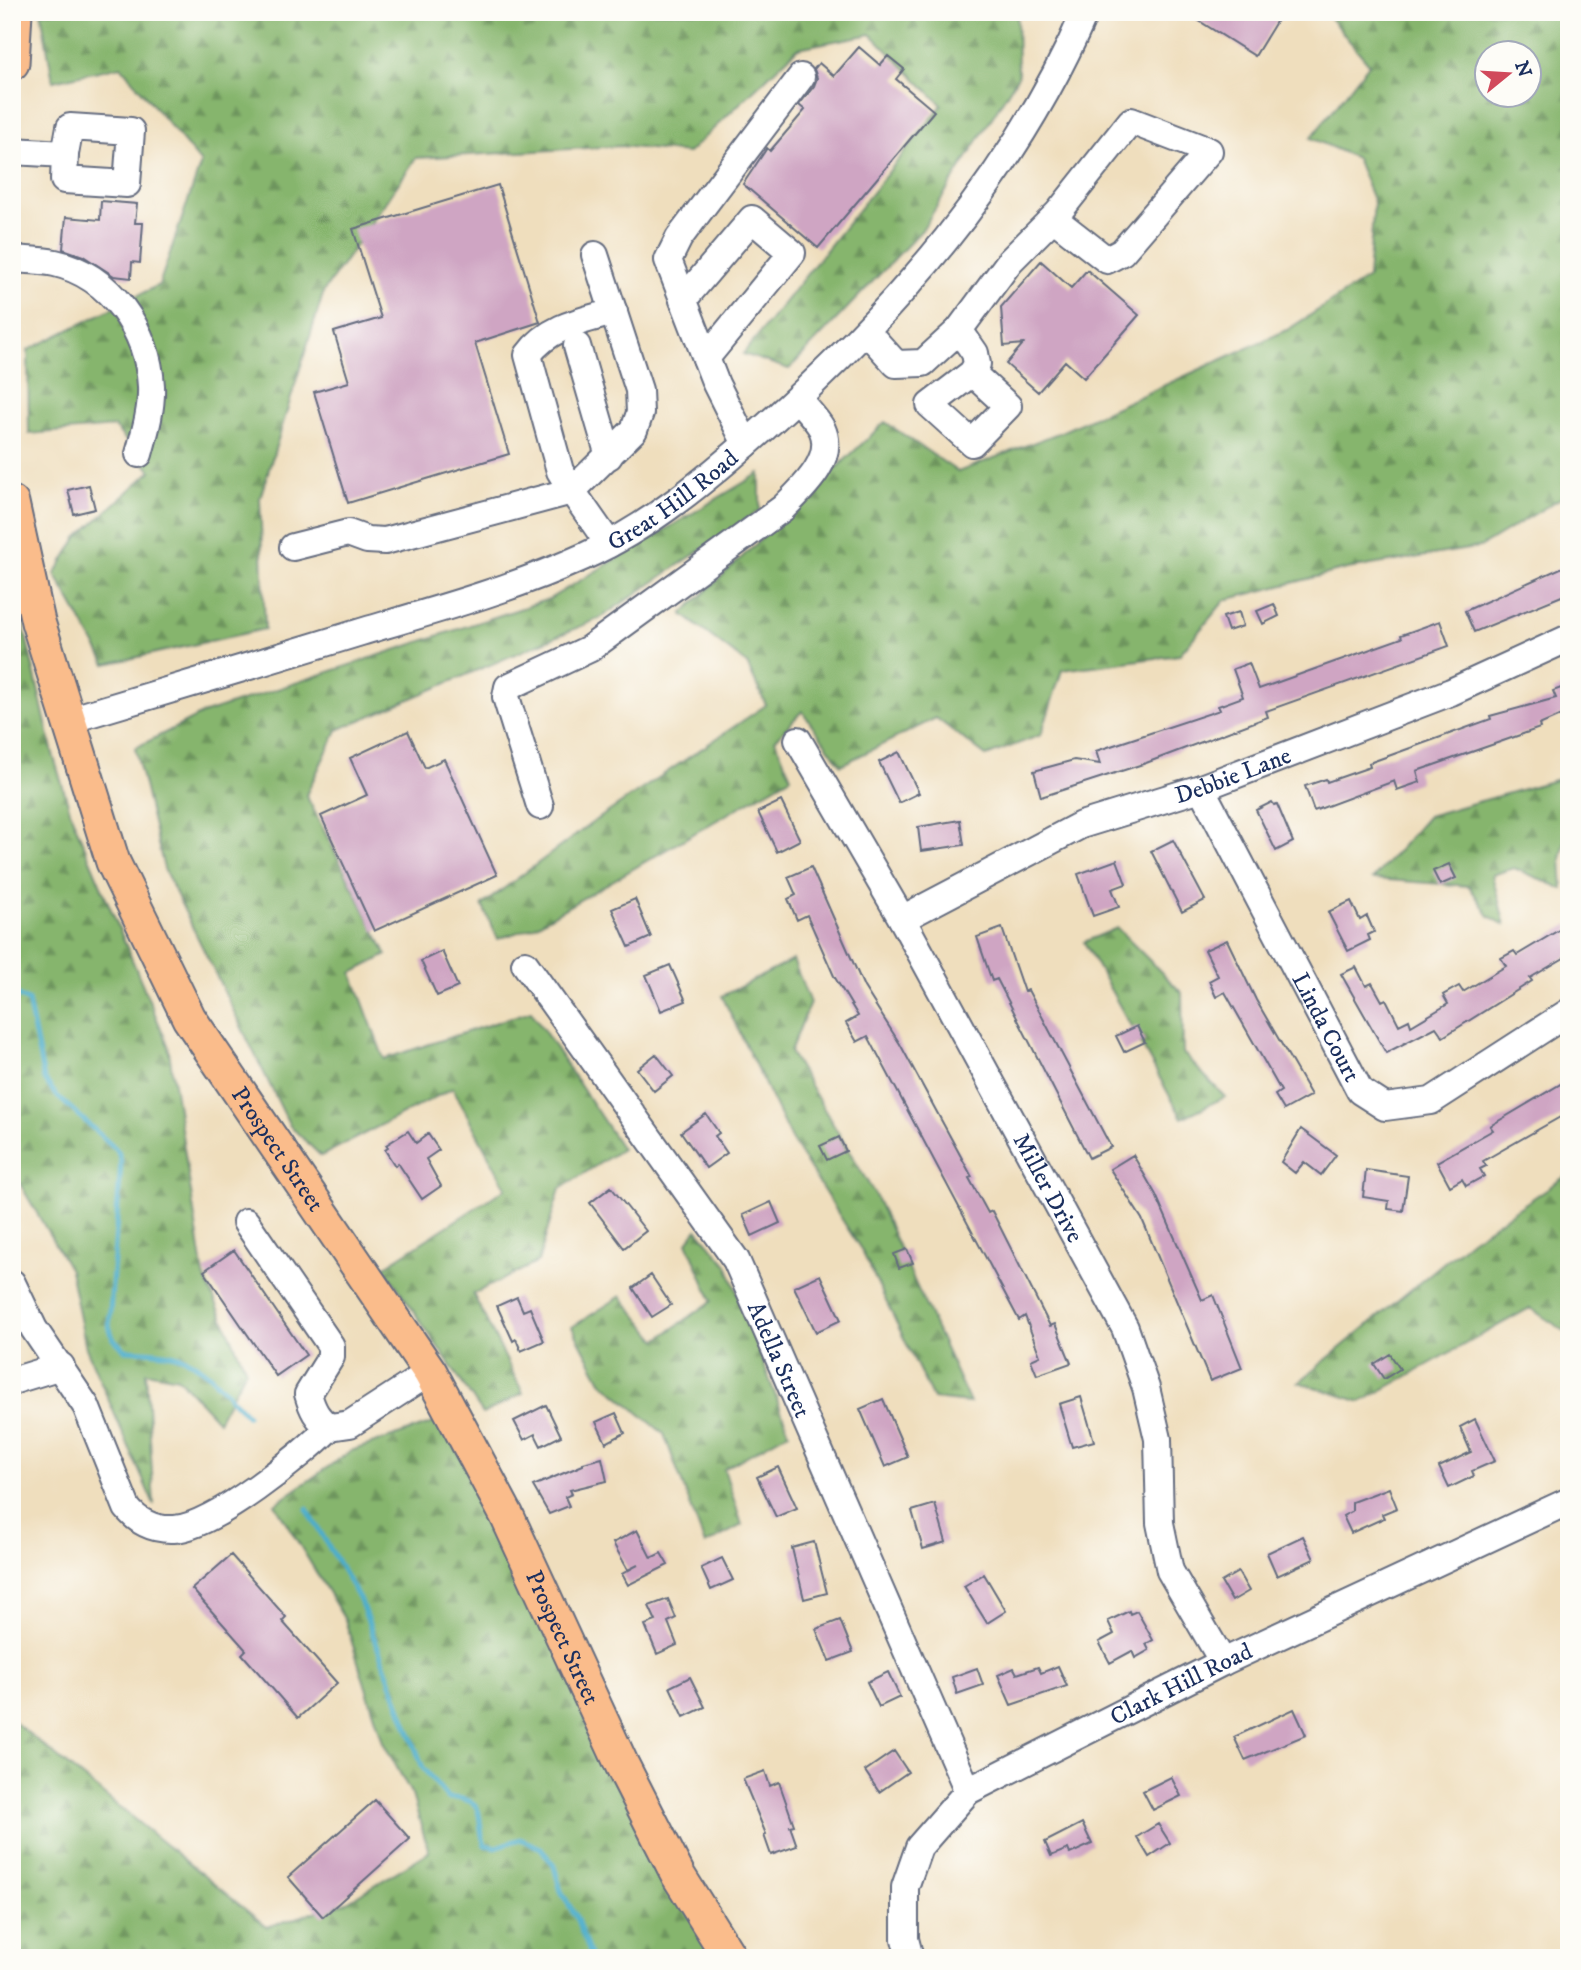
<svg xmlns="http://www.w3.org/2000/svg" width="1581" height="1970" font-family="'IM FELL DW Pica',serif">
<defs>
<pattern id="forest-firs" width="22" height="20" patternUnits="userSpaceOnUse" patternTransform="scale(1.75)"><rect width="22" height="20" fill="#86b56d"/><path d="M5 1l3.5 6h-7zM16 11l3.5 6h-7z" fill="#6d945d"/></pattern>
</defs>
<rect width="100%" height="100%" fill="#fdfcf7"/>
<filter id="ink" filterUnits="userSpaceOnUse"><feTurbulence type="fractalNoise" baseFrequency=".0143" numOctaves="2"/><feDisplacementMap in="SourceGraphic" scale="14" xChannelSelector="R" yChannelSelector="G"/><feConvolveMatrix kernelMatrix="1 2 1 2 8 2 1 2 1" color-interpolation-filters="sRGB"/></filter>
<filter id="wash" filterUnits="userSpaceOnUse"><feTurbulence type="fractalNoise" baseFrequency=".00686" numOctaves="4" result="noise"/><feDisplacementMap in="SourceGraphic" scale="28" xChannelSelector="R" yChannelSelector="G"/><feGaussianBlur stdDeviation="1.57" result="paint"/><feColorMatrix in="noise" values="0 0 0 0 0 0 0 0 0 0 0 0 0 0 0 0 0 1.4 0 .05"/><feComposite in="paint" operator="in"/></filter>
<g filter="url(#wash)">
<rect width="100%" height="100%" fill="#efdebd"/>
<path fill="url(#forest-firs)" stroke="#507266" stroke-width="2" fill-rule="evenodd" d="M41,12H1017L1018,76L922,230L789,369L743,354L942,105L871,34L798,48L688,153L621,146L416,158L324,291L260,498L265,629L106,664L55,574L77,538L151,471L115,427L29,434L28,350L159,285L201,163L121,66L53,81Z
M1325,12H1569V493L1480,547L1347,569L1225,600L1179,655L1062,670L1041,735L986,756L936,718L841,765L802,711L775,740L791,777L533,927L498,939L482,905L589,825L766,705L747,664L682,614L885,422L958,472L1061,432L1287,330L1368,278L1374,202L1356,158L1311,138L1369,64ZM1486,52H1528V94H1486Z
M760,473V510L600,618L337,730L306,795L387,955L352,973L384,1059L531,1011L622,1149L560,1189L538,1262L473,1294L523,1393L483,1414L384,1267L506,1188L453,1088L321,1156L290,1126L164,869L135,748L202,714L549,599Z
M12,576L53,754L72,817L168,1045L204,1276L246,1370L218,1421L178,1378L146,1372L154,1505L86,1348L70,1270L12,1170Z
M1569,776V822L1561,859L1563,889L1514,868L1492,875L1505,925L1489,916L1469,886L1373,879L1428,816Z
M1117,928L1182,993L1183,1053L1225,1097L1182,1118L1084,942Z
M793,960L810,1003L790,1052L874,1193L970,1403L933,1399L862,1251L791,1139L722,996Z
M1569,1174V1334L1530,1308L1361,1402L1299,1382L1471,1240Z
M697,1229L727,1265L789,1432L724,1469L742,1525L705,1545L664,1434L601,1381L572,1327L621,1296L657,1340L712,1301L687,1242Z
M442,1420L712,1958H12V1720L267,1927L347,1902L429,1852L412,1795L383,1742L345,1620L275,1504L351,1451Z"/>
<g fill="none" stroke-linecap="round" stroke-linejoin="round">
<path stroke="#4cadcb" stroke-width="5" d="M12,993L28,1001L44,1079L56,1095L118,1151L121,1162L109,1326L113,1338L125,1350C141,1351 159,1351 175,1355C204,1362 227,1395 247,1415
M307,1509L360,1600L423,1768L448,1798C491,1797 474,1820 485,1845L496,1847L520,1839L541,1848L554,1866L561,1891L576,1917L591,1958"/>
</g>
<g id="blocks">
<path fill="#cfa5c3" d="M1185,12H1282L1255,56Z
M859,47L880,65L888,56L904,69L896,79L934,111L818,248L743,184L767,148L770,151L805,110L799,105L814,86L817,78L814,69L819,63L834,76Z
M498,185L540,322L475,343L509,454L348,503L314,392L349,382L334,332L381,318L353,229Z
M101,201L137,204L135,223H143L140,263L132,262L131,278L114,276L83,256L63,249L66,217L100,220Z
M1041,261L1071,288L1087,270L1139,315L1084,378L1065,361L1038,392L1006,364L1023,344L1004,346L1001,307Z
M89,485L95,509L74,514L68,490Z
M1563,567L1569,581V593L1474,632L1465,611Z
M1274,604L1279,616L1263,624L1257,611Z
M1239,612L1243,626L1228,631L1223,617Z
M1440,621L1449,646L1266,711L1268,717L1146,763L1041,797L1034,771L1074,760L1100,764L1096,751L1220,710L1218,706L1243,697L1233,669L1249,663L1259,689L1402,638L1401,635Z
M1569,685V728L1562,715L1539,725L1540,728L1417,771L1420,782L1397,790L1394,781L1314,811L1305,786L1326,779L1327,782L1370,767L1369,763L1491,719L1490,716L1556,698L1553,691Z
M408,731L425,768L444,759L497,875L374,931L321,816L367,795L350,758Z
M899,752L919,793L899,803L879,762Z
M781,801L800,840L777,852L758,812Z
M1272,802L1274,805L1277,804L1293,842L1276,851L1256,810Z
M960,820L964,845L921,851L918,827Z
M1173,840L1205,900L1182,912L1151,851Z
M1117,860L1126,884L1112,889L1119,907L1093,916L1078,874Z
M1449,864L1456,878L1440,885L1433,871Z
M811,867L864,987L900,1044L972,1177L969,1178L988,1213L992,1211L1050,1326L1055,1324L1071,1363L1037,1375L1031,1360L1040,1356L1025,1316L1019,1320L868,1036L857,1042L846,1023L858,1016L834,976L807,915L797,920L788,899L796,895L788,877Z
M635,899L651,937L629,947L612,909Z
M1351,901L1360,920L1367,916L1374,932L1368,935L1370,940L1348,951L1328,912Z
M1569,924V955L1530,978L1532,981L1443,1037L1436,1027L1386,1053L1341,974L1356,967L1366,986L1372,983L1382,1001L1386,999L1399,1025L1409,1020L1411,1026L1448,1004L1443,995L1459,986L1463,992L1506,966L1501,958L1514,951L1517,955Z
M1002,928L1024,992L1028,990L1111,1147L1089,1158L997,979L992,981L977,937Z
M1227,940L1256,1000L1311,1095L1284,1110L1275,1095L1281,1091L1225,992L1216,997L1209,981L1218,976L1205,950Z
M442,951L458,987L437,996L421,961Z
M670,965L686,1001L661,1011L646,975Z
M1137,1026L1145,1042L1124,1052L1116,1036Z
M656,1054L673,1076L654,1091L637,1069Z
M1569,1079V1112L1483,1161L1486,1166L1480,1169L1484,1176L1466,1186L1462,1179L1450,1186L1437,1162L1493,1130L1490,1126Z
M706,1114L719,1133L715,1136L727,1153L706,1168L681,1132Z
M1301,1129L1336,1155L1321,1175L1304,1162L1295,1173L1281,1162Z
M408,1131L416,1143L428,1134L439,1150L426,1159L441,1186L422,1199L398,1163L395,1166L385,1150L388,1148L386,1145Z
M839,1137L846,1151L827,1160L820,1146Z
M1133,1155L1156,1195L1202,1300L1213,1295L1242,1368L1210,1381L1142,1219L1110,1169Z
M1366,1170L1408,1176L1403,1211L1388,1209L1389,1201L1363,1197Z
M611,1187L646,1231L624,1248L590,1203Z
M771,1202L780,1223L752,1236L743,1215Z
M907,1249L913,1263L899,1268L894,1254Z
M234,1250L306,1355L276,1376L204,1271Z
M651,1275L671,1305L652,1317L633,1288Z
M820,1275L841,1320L816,1332L794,1287Z
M517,1297L523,1311L530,1308L544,1341L521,1351L516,1339L513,1341L497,1306Z
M1390,1354L1400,1369L1384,1379L1374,1364Z
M1081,1397L1094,1441L1072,1447L1059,1404Z
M883,1399L908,1457L885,1467L860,1409Z
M546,1405L561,1436L541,1446L535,1434L524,1440L514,1421Z
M616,1413L625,1433L606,1443L596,1422Z
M1475,1419L1495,1461L1472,1471L1474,1476L1449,1488L1439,1467L1471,1452L1460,1427Z
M602,1458L607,1481L570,1490L572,1494L565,1497L569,1506L549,1514L533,1486L583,1465V1463Z
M778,1467L797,1508L776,1517L757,1477Z
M1389,1488L1397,1508L1382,1514L1384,1518L1351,1533L1343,1516L1352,1511V1502Z
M935,1504L946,1542L923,1549L912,1511Z
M637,1530L651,1558L661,1553L668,1565L628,1585L622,1574L638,1565L628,1570L613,1543Z
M1303,1536L1314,1559L1277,1576L1267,1553Z
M814,1542L827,1593L804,1599L792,1548Z
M231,1555L286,1617L282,1621L337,1683L298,1718L242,1654L246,1650L192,1589Z
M722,1558L733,1580L711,1590L701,1568Z
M1238,1572L1249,1591L1232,1601L1221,1582Z
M984,1574L1006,1611L987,1623L964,1586Z
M668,1599L676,1618L668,1622L677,1645L657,1654L645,1625L656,1621L649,1606Z
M1129,1611L1130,1614L1137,1611L1153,1640L1146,1644L1149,1650L1135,1658L1132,1651L1110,1663L1099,1642L1114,1634L1108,1621Z
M840,1620L853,1652L829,1661L816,1629Z
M1058,1666L1067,1686L1011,1705L998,1675L1014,1668L1017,1674L1038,1667L1041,1673Z
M977,1668L983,1685L957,1694L952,1677Z
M888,1672L900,1697L879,1707L867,1682Z
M690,1677L705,1707L684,1717L670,1687Z
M1294,1709L1306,1735L1245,1760L1234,1737Z
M894,1751L908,1772L879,1792L865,1771Z
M765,1771L770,1786L779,1782L794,1825L790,1826L797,1846L771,1855L764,1835L766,1834L743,1779Z
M1171,1777L1181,1796L1153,1810L1143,1791Z
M375,1800L410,1839L323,1917L288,1877Z
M1082,1823L1092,1844L1070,1854L1068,1849L1051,1856L1045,1842Z
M1158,1824L1170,1843L1149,1857L1137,1837Z"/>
</g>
</g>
<g filter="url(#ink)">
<use href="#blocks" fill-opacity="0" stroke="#656c7f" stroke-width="2"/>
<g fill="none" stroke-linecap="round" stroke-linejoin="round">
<g stroke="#656c7f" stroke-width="30">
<g id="minor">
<path d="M70,127L131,131L127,184L64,180L65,154Z"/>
<path d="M12,151L65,154"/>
<path d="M595,255L639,390L640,413L634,430L572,491L609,544"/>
<path d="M12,259C26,260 42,260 55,263C111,276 148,331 151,386C152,409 145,432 139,454"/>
<path d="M683,300L752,219L792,253L706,358"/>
<path d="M959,330L975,353L977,364L972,373L930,405L972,443L1008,406L972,373"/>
<path d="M866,331L896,364L923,363L959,330L1010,261L1058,213L1131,121L1209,151L1122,252L1107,260L1053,218"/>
<path d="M577,346L609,456"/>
<path d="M746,444L716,384L668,260L679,238L801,77"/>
<path d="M293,547L348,533L367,540L385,541L572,491L560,471L528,355C549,326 582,321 614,312"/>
<path id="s1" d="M69,720C166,691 264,662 361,632C436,610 512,589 583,557C650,527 707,479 762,430C893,314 1015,176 1085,12"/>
<path id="s2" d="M798,740L902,919L1125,1328L1146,1388L1158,1439L1160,1523L1170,1571L1223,1662"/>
<path id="s3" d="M1201,788L1360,1091L1385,1107L1431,1101L1569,1012"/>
<path d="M540,806L506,697L508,687L589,649L783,508C802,489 836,459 822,429C816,418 805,408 798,399"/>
<path id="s4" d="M902,919L1081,825L1201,788L1451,692L1569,638"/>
<path id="s5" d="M525,964L736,1260L968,1791"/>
<path d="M246,1222L331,1346V1357L308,1394C312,1408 317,1420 330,1427"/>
<path d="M12,1283L34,1329L86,1406L127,1508C139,1523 154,1530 174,1529C212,1528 303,1455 330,1427"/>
<path d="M12,1381L61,1366"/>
<path d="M330,1427L350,1424L430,1372"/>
<path id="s6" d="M910,1958L905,1939V1887L919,1847L968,1791L1223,1662L1569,1501"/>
</g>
</g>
<g stroke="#656c7f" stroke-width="37">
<g id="major">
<path d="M12,63L15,12"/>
<path id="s7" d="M12,503L38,622L113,862L189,1018L430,1372L507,1516L622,1765L678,1875L730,1958"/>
</g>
</g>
<use href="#minor" stroke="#fff" stroke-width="26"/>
<use href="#major" stroke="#fabc8b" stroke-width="33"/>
</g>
</g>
<g text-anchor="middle" stroke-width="5" stroke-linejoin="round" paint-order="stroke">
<g font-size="24" fill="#1b2f5e" stroke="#fdfcf7">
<text dy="8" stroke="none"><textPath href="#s1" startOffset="646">Great Hill Road</textPath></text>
<text dy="8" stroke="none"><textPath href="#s4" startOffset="362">Debbie Lane</textPath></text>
<text dy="8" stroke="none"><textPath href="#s3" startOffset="270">Linda Court</textPath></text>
<text dy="8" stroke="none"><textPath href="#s7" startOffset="705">Prospect Street</textPath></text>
<text dy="8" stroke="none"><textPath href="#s2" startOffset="513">Miller Drive</textPath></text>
<text dy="8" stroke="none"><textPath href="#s5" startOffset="472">Adella Street</textPath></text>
<text dy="8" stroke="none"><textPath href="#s7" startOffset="1272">Prospect Street</textPath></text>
<text dy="8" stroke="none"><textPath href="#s6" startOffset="427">Clark Hill Road</textPath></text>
</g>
</g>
<rect width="1581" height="1970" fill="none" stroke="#fdfcf7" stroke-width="42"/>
<g transform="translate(1508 74) rotate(72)"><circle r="33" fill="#fdfcf7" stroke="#a3aaba" stroke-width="2"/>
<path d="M0-5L12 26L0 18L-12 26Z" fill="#d1495b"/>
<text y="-10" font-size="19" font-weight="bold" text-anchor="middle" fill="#1b2f5e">N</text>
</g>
</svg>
